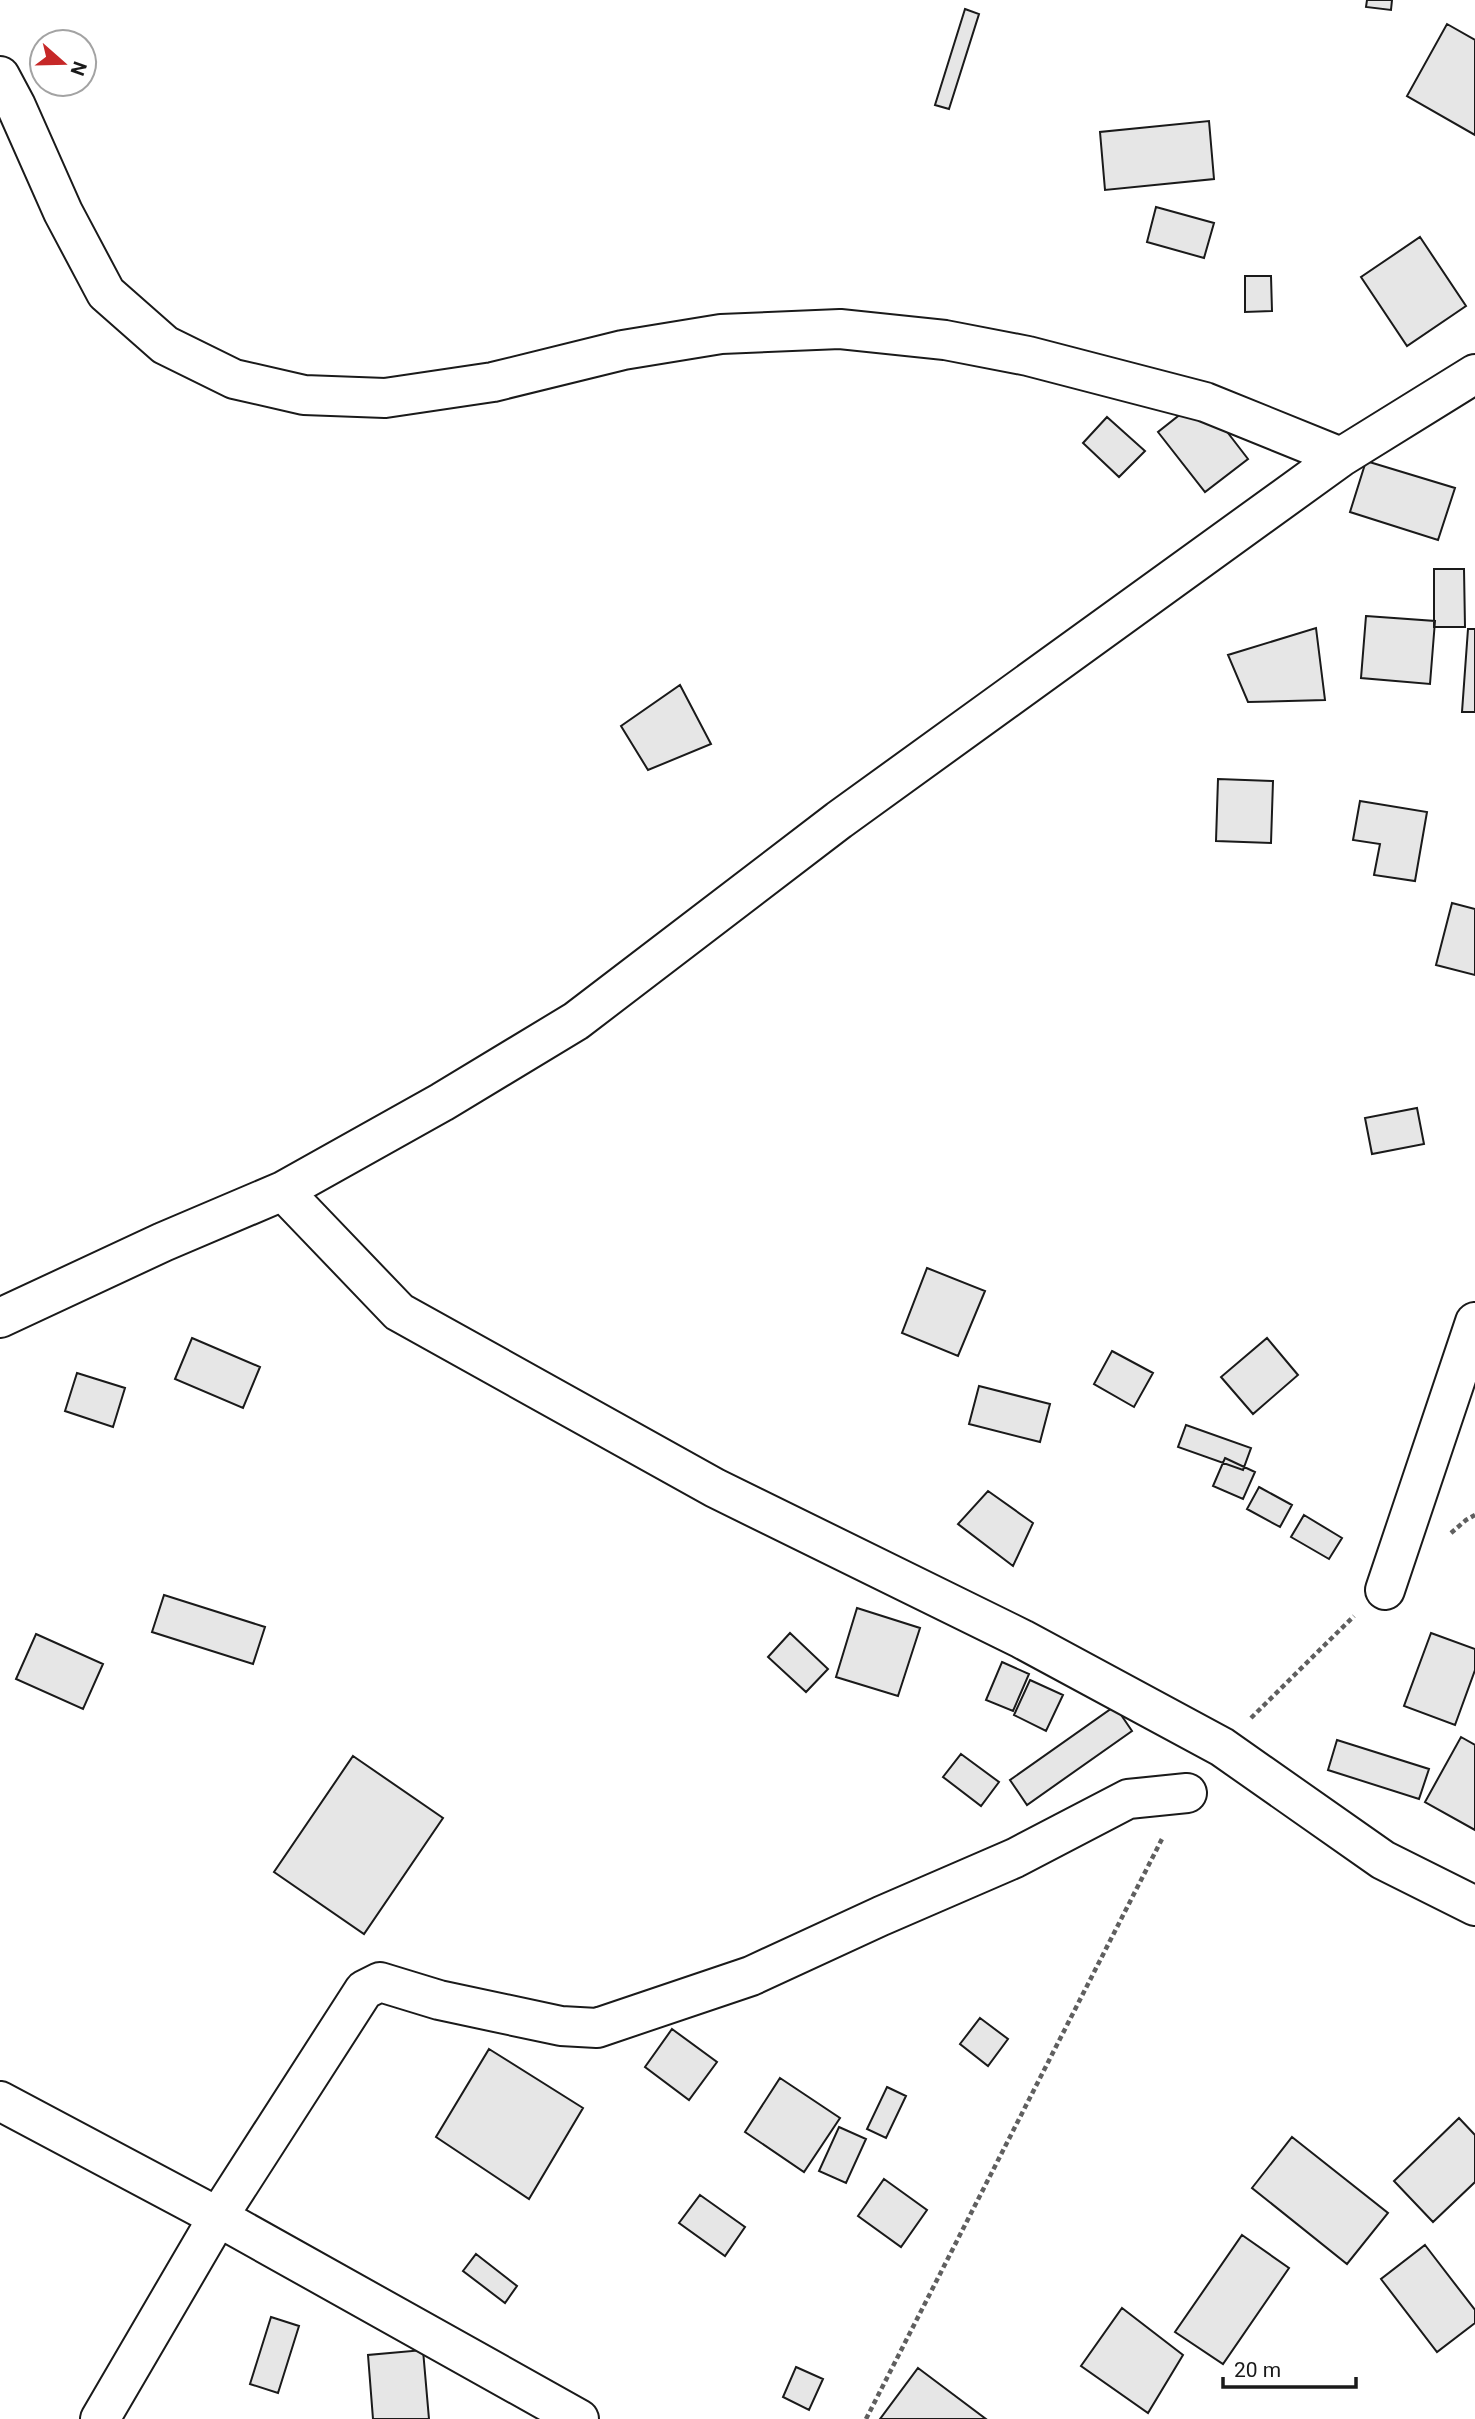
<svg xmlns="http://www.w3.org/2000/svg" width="1475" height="2419" font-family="Roboto,sans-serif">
<rect width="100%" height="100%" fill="#fff"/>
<path fill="#e6e6e6" stroke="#1a1a1a" stroke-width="2" d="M1367,0H1392L1391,10L1366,7Z
M965,9L979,14L949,109L935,105Z
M1447,24L1475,40V135L1407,96Z
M1209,121L1214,179L1105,190L1100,132Z
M1156,207L1214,223L1204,258L1147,242Z
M1420,237L1466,306L1407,346L1361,277Z
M1245,276H1271L1272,311L1245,312Z
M1201,398L1248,459L1205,492L1158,432Z
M1107,417L1145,451L1119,477L1083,443Z
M1366,461L1455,488L1438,540L1350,512Z
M1434,569H1464L1465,627H1434Z
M1366,616L1435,621L1430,684L1361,678Z
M1316,628L1325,700L1248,702L1228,655Z
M1468,629H1475V712H1462Z
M680,685L711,744L648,770L621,726Z
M1218,779L1273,781L1271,843L1216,841Z
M1360,801L1427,812L1415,881L1374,875L1380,844L1353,840Z
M1452,903L1475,909V975L1436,965Z
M1417,1108L1424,1144L1372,1154L1365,1118Z
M927,1268L985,1291L958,1356L902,1333Z
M192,1338L260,1367L243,1408L175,1379Z
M1267,1338L1298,1375L1253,1414L1221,1377Z
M1112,1351L1153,1373L1134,1407L1094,1384Z
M77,1373L125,1388L113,1427L65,1411Z
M979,1386L1050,1404L1040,1442L969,1424Z
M1186,1425L1251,1448L1243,1470L1178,1447Z
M1225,1458L1255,1472L1243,1499L1213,1486Z
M1259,1487L1292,1505L1280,1527L1247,1509Z
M988,1491L1033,1523L1013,1566L958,1524Z
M1304,1515L1342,1538L1329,1559L1291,1537Z
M164,1595L265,1627L253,1664L152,1632Z
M857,1608L920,1628L898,1696L836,1677Z
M790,1633L828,1669L806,1692L768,1657Z
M1431,1633L1475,1649V1670L1455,1725L1404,1706Z
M36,1634L103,1664L83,1709L16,1679Z
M1002,1662L1029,1674L1013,1711L986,1700Z
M1030,1680L1063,1695L1046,1731L1014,1715Z
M1115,1706L1132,1731L1027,1805L1010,1780Z
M1461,1737L1475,1745V1830L1425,1802Z
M1337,1740L1429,1769L1419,1799L1328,1770Z
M961,1754L999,1782L981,1806L943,1777Z
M353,1756L443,1818L364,1934L274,1872Z
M980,2018L1008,2039L988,2066L960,2044Z
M672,2029L717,2062L689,2100L645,2067Z
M489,2049L583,2108L529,2199L436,2137Z
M780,2078L840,2118L804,2172L745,2132Z
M887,2087L906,2096L886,2138L867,2129Z
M1459,2118L1475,2135V2182L1433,2222L1394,2181Z
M839,2127L866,2139L846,2183L819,2171Z
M1292,2137L1388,2213L1347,2264L1252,2188Z
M884,2179L927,2210L901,2247L858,2216Z
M700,2195L745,2227L725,2256L679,2223Z
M1242,2235L1289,2268L1223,2364L1175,2332Z
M1425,2245L1475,2310V2323L1437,2352L1381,2279Z
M476,2254L517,2286L505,2303L463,2271Z
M1122,2308L1183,2355L1148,2413L1081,2366Z
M271,2317L299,2326L278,2393L250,2384Z
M423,2350L429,2419H373L368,2355Z
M796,2367L823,2379L809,2410L783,2397Z
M918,2368L986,2419H880Z"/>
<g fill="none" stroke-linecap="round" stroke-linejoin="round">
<g stroke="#1a1a1a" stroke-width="42">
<path id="street" d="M0,76L16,106L63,212L106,293L165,345L234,379L304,395L385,398L493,382L623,350L721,334L840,329L945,340L1028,356L1205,402L1341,457
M283,1191L399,1312L715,1488L1022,1639L1222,1747L1383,1860L1475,1906
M0,1318L163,1242L283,1191L442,1102L576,1021L839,820L1341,457L1475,374
M1385,1590L1475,1322
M0,2101L218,2217L579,2419
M100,2419L218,2217L364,1990L380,1982L439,2000L561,2026L597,2028L751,1976L881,1916L1015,1858L1128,1799L1187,1793"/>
</g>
<path stroke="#5f5f5f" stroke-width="4.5" stroke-dasharray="5 3.5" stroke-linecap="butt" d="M1451,1533L1466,1520L1475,1515
M1251,1718L1354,1616
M866,2419L1163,1837"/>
<use href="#street" stroke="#fff" stroke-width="38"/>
</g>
<g transform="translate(63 63) rotate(110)"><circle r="33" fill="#ffffff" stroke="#a3a3a3" stroke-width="2"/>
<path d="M0-5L12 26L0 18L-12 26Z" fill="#c62828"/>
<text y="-10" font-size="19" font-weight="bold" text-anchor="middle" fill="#1a1a1a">N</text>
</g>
<path d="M1223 2377v10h133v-10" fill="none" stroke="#1a1a1a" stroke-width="3.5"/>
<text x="1234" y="2377" font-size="21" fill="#1a1a1a" stroke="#ffffff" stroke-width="5" paint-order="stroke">20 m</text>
</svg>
